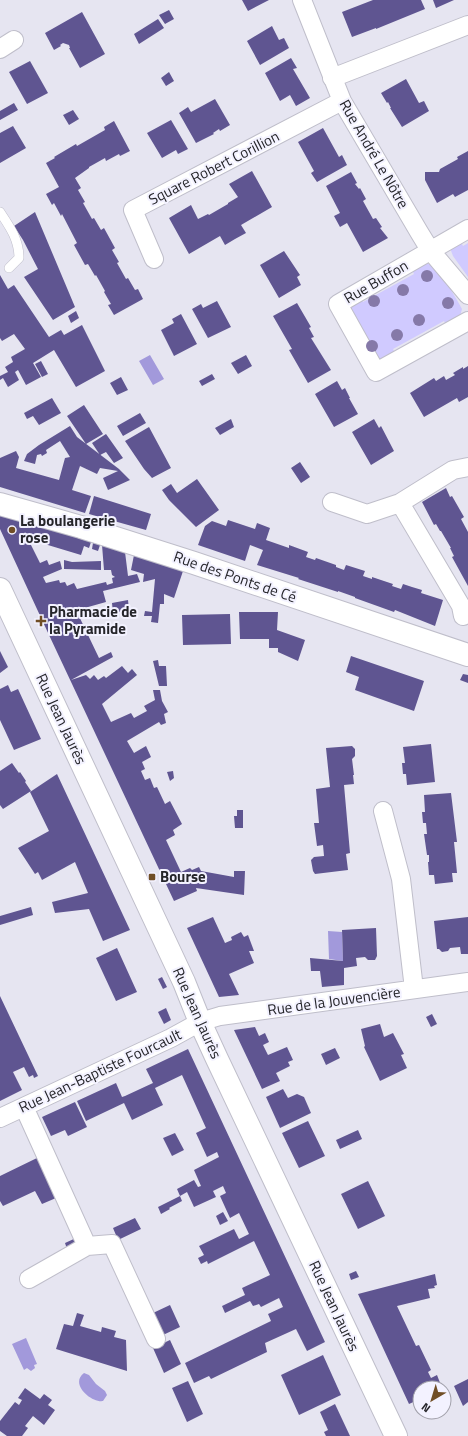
<svg xmlns="http://www.w3.org/2000/svg" width="468" height="1436" font-family="'Titillium Web',sans-serif">
<rect width="100%" height="100%" fill="#e6e5f1"/>
<path fill="#d0caff" d="M459,238L463,246L468,243V277L453,256L450,248Z
M420,262C424,263 428,263 432,266C441,273 457,299 462,309L459,320L448,328L444,321L393,349L397,357L383,360L376,358L350,315V305L359,295L363,302L414,274L410,266Z"/>
<path fill="#a299db" d="M150,355L164,379L153,385L139,361Z
M328,931L342,932L343,961L329,959Z
M26,1338L37,1364L34,1365L35,1368L31,1371L27,1368L24,1370L12,1344Z
M84,1373L89,1375L96,1384L105,1391L107,1395L103,1401C92,1403 69,1384 84,1373Z"/>
<path fill="#5f5591" d="M242,0H269L248,11Z
M373,0H421L425,9L376,29V28L352,37L342,12Z
M433,0H454L436,8Z
M169,10L174,19L165,24L159,15Z
M82,12L105,54L80,68L69,48H70L69,45L63,43L60,45L61,46L54,50L45,33Z
M158,19L164,28L139,44L134,34Z
M272,26L279,40L284,38L289,48L260,65L247,41Z
M291,58L297,68L293,69L310,98L296,106L290,95L280,101L265,73Z
M30,61L48,93L27,104L9,72Z
M169,72L174,81L166,86L161,78Z
M406,79L419,103L424,101L429,111L402,127L390,108H391L388,102L387,103L381,93Z
M215,99L230,125L220,131L219,129L213,133L214,134L196,143L179,113L188,107L191,112Z
M14,103L18,110L0,120V111Z
M73,110L79,119L69,125L63,115Z
M171,120L188,149L178,154L176,150L162,158L147,133Z
M114,121L130,151L120,156L119,154L106,161L105,158L89,167V168L75,178L81,188L78,190L85,202L83,203L92,219L94,218L101,230L104,228L115,248L112,250L119,262L117,263L126,279L128,278L135,290L138,289L143,299L114,315L108,305L111,304L104,292L105,291L96,275L95,276L88,264L85,265L74,245L77,243L62,214L61,216L54,203L52,205L46,194L59,187L46,163L55,158L54,157L76,144L77,146L105,130L104,127Z
M13,126L26,148L0,163V133Z
M323,128L339,157L342,155L347,165L317,182L311,173L314,171L298,142Z
M468,151V190L455,197L453,194L437,203L425,180V172H439L440,169L458,159L457,157Z
M252,171L272,207L241,225L246,233L235,239L225,245L220,236L189,254L169,218L191,205L198,219L208,214L209,215L228,204V203L238,197L229,184Z
M351,172L357,183L355,184L359,189L360,188L366,199L363,201L373,219L376,218L382,227L380,228L388,238L363,252L347,223L340,227L334,216L340,213L326,186Z
M35,212L75,307L53,320L24,277L38,269L23,240L14,226Z
M284,251L300,275L297,277L301,285L279,298L260,265Z
M0,275L8,289L14,285L49,337L61,330L64,335L82,325L105,371L76,387L54,350L33,363L41,377L26,385L18,370L15,372L19,380L8,387L3,378L0,380V376L8,372L5,367L13,362L11,357L25,349L14,334L2,341L0,338Z
M217,301L231,327L208,338L192,309L201,304L203,308Z
M297,303L311,327L309,328L314,337L311,338L331,370L308,383L289,350L292,349L273,316Z
M76,311L79,318L71,323L68,316Z
M181,314L197,344L174,356L161,330L174,323L172,319Z
M246,355L252,366L238,374L231,363Z
M41,361L48,374L42,377L35,364Z
M468,366V397L459,402L457,398L424,417L410,393L434,378L436,381L444,376L446,380L455,375L453,373L463,367V369Z
M212,374L215,379L202,386L199,381Z
M121,377L128,390L117,395L110,383Z
M337,381L342,390L345,388L350,398H349L358,414L334,427L315,394Z
M52,398L61,413L39,425L33,416L27,419L24,413Z
M84,405L103,434L86,444L67,416Z
M140,413L146,423L123,436L117,426Z
M231,419L234,427L220,435L215,428Z
M374,419L379,428L381,426L394,451L371,465L352,432Z
M70,426L77,437L119,469L130,480L108,490L103,478L118,471L100,468L97,474L80,466L72,490L91,496L85,513L0,487V458L16,451L19,457L16,468L59,480L65,458L70,457L60,441L46,450L47,453L42,456L41,454L37,455L35,464L24,461L27,454L39,445Z
M149,427L171,468L152,478L144,469L125,441Z
M106,434L123,458L114,463L106,452L100,455L92,443Z
M300,462L310,477L301,483L291,468Z
M197,479L219,510L196,527L169,500L162,490L171,484L177,493Z
M446,488L450,497L452,496L464,517L461,519L468,532V586L452,557L454,556L450,548H451L441,531H440L436,524L434,525L422,502Z
M94,496L151,514L146,530L89,514Z
M0,514L91,542L89,548L84,546L81,555L28,539L40,563L47,560L49,565L60,561L62,569L43,577L46,583L59,580L60,583L65,582L67,586L74,583L77,589L106,582L107,585L113,583L112,578L115,577L112,575L111,570H104L102,545L125,552L128,576L137,574L140,582L103,591L106,602L81,609L82,611L77,612L99,658L111,652L113,657L71,680L86,675L90,679L94,675L98,680L104,676L106,678L122,666L128,673L132,669L137,675L102,704L111,722L131,713L134,718L147,711L144,706L155,700L153,690H160L162,701L168,712L164,714L166,723L161,725L159,722L127,741L134,753L146,746L151,757L142,762L145,769L141,771L145,780L150,778L154,788L157,787L165,804L170,801L182,824L173,830L175,835L166,840L181,872L190,868L192,870L199,867L201,871L234,877V871H245L244,895L196,888L197,891L174,901L49,635L0,529Z
M228,520L255,529L257,523L270,528L266,540L289,548V545L308,552L306,557L315,560L316,558L336,565V567L344,570L346,565L365,571L363,576L372,579V577L393,584L392,586L401,589L403,584L412,587L422,590L421,593L443,600L435,626L395,610L394,612L355,598V597L338,591V592L298,579L299,578L257,565L263,550L250,545L245,561L198,545L205,526L212,521L226,526Z
M93,543L100,545L98,551L92,549Z
M134,555L183,571L174,598L164,594V604H160L158,623L151,622L152,616H144L145,611L152,612L155,579L143,582L144,574L131,570Z
M64,560L72,562L101,561V570L64,569Z
M128,600L129,610L113,613L112,603Z
M239,612H278L277,630L305,640L298,661L278,652V648H269V639H240Z
M230,614L231,644L183,645L182,615Z
M0,651L8,667L0,673Z
M351,656L424,681L414,711L355,690L359,677L346,672Z
M158,660L159,666H166L167,686H159L153,661Z
M463,674L468,675V683L460,680Z
M8,685L11,692L18,689L41,739L14,750L0,720V689Z
M431,744L435,782L407,785L406,774H403L402,763H405L403,747Z
M352,746L355,749V756L352,759L354,775H353L354,784L344,785L350,853L346,854L348,870L315,874L313,871L311,860L314,857L324,856L323,845L317,846L314,823H319L316,789L330,787L326,748Z
M12,763L19,773L20,772L26,781L25,782L31,791L3,809L0,805V771Z
M173,771L174,778L170,781L167,772Z
M57,774L130,930L103,941L89,909L55,913L52,902L88,893L75,862L42,880L38,872L35,874L18,848L49,831L30,792Z
M451,793L457,842H454L457,873H452L453,882L435,884L434,875H429L428,862H429V855H427L424,834H427L426,823H423L422,812H425L424,795Z
M237,810H243V828H235L234,816H237Z
M31,907L33,915L0,925V916Z
M213,917L225,943L232,940L231,937L241,932L244,937L248,935L254,951H249L254,963L229,974L239,995L219,997L187,928Z
M468,917V954H461L460,947L450,948L448,951L442,952L439,949H437L434,921Z
M376,928L377,956L375,960H368L365,957L356,958L357,966L344,968V985L322,987L320,971H311L310,958L343,961L342,930Z
M117,948L137,992L116,1001L96,958Z
M162,977L167,987L163,989L158,979Z
M0,996L38,1076L34,1078L33,1075L29,1077L24,1067L13,1072L22,1090L0,1101Z
M166,1008L171,1020L164,1024L158,1012Z
M432,1014L437,1024L431,1027L426,1017Z
M380,1024L384,1037L393,1033L404,1054L401,1055L407,1068L380,1081L364,1047L365,1046L361,1029Z
M255,1027L259,1036L265,1033L269,1042L263,1045L268,1055L287,1047L293,1060L288,1062L290,1066L276,1073L280,1081L262,1089L234,1030Z
M335,1048L340,1058L326,1065L321,1054Z
M188,1049L325,1342L307,1351L296,1329L265,1343L267,1352L211,1379L209,1376L194,1383L185,1363L271,1321L268,1314L283,1307L279,1298L261,1307L259,1304L253,1306L250,1301L225,1313L222,1306L245,1295L242,1288L270,1275L254,1241L208,1264L207,1261L201,1264L198,1258L204,1255L199,1246L234,1229L239,1239L249,1234L239,1213L230,1218L220,1196L226,1193L223,1186L213,1191L216,1197L194,1207L187,1192L180,1196L182,1201L169,1208L170,1209L161,1214L158,1207L180,1196L177,1189L194,1180L198,1187L201,1186L194,1170L219,1157L217,1152L207,1157L196,1133L206,1128L182,1075L155,1088L163,1105L132,1120L124,1103L86,1121L77,1101L116,1083L122,1097L125,1096L153,1083L146,1069Z
M283,1089L288,1098L297,1094L304,1097L311,1113L280,1128L266,1097Z
M75,1102L87,1127L68,1136L65,1130L51,1136L42,1117Z
M308,1121L325,1156L299,1168L282,1133Z
M358,1130L362,1139L340,1149L336,1140Z
M175,1133L184,1150L172,1156L163,1138Z
M37,1158L56,1198L42,1204L35,1191L3,1206L0,1201V1176Z
M368,1181L385,1216L358,1229L341,1194Z
M223,1212L228,1221L220,1225L216,1216Z
M135,1218L141,1229L118,1240L113,1228Z
M76,1238L79,1244L67,1249L65,1243Z
M356,1271L359,1277L351,1280L349,1274Z
M435,1274L437,1285L434,1286L435,1288L428,1289L430,1298L397,1306L416,1346L419,1345L431,1370L428,1372L431,1378L437,1375L442,1388H420V1399L409,1404L358,1294Z
M170,1305L180,1327L163,1335L153,1313Z
M77,1313L84,1315L80,1326L101,1332L102,1327L116,1331L114,1337L126,1340L127,1371L56,1349L64,1324L73,1326Z
M170,1340L181,1364L164,1373L153,1348Z
M323,1355L341,1395L299,1415L281,1375Z
M468,1379V1402L463,1406L454,1386Z
M188,1381L203,1414L187,1422L172,1388Z
M25,1388L40,1399L44,1394L52,1400L48,1405L55,1410L44,1425L33,1416L25,1426L28,1428L22,1436H7L0,1431V1421L15,1402L19,1405L22,1400L18,1398Z
M335,1404L350,1436H326L324,1432L328,1430L320,1412Z"/>
<g fill="none" stroke-linecap="round" stroke-linejoin="round">
<g stroke="#bfbeca" stroke-width="10">
<path id="lane" d="M0,212C10,227 19,240 19,258L9,268"/>
</g>
<g stroke="#bfbeca" stroke-width="20">
<path id="street" d="M302,0L342,101L419,232L430,250L468,295
M0,49L14,40
M332,78L468,25
M468,229L338,304L376,372L468,321
M154,259L133,210L342,101
M332,502L367,514L400,503
M463,616L461,606L400,503L453,470L468,467
M383,811L401,879L414,989
M24,1107L87,1246L29,1279
M0,1118L171,1038L200,1022L220,1016L468,982
M87,1246L112,1244L156,1339"/>
</g>
<g stroke="#bfbeca" stroke-width="24">
<path id="secondary" d="M0,504L81,527L194,563L468,655
M0,589L184,982L200,1022L217,1059L396,1436"/>
</g>
<use href="#lane" stroke="#fff" stroke-width="9"/>
<use href="#street" stroke="#fff" stroke-width="18"/>
<use href="#secondary" stroke="#fff" stroke-width="22"/>
</g>
<g fill="#8579a8">
<circle cx="427" cy="276" r="6"/>
<circle cx="403" cy="290" r="6"/>
<circle cx="374" cy="301" r="6"/>
<circle cx="448" cy="303" r="6"/>
<circle cx="419" cy="320" r="6"/>
<circle cx="397" cy="335" r="6"/>
<circle cx="372" cy="346" r="6"/>
</g>
<g fill="#704e26" stroke="#f3f2ff" stroke-width="1.5">
<circle cx="12" cy="530" r="4"/>
<path d="M39 615h4v4h4v4h-4v4h-4v-4h-4v-4h4z"/>
<rect x="148" y="873" width="8" height="8" rx="2"/>
</g>
<g text-anchor="middle" stroke-width="4" stroke-linejoin="round" paint-order="stroke">
<g font-size="15" fill="#25252a" stroke="#f3f2ff">
<text transform="translate(374 154) rotate(60)" y="5">Rue André Le Nôtre</text>
<text transform="translate(214 168) rotate(-27)" y="5">Square Robert Corillion</text>
<text transform="translate(376 282) rotate(-30)" y="5">Rue Buffon</text>
<text transform="translate(235 577) rotate(19)" y="5">Rue des Ponts de Cé</text>
<text transform="translate(61 719) rotate(65)" y="5">Rue Jean Jaurès</text>
<text transform="translate(334 1001) rotate(-8)" y="5">Rue de la Jouvencière</text>
<text transform="translate(197 1013) rotate(66)" y="5">Rue Jean Jaurès</text>
<text transform="translate(100 1071) rotate(-25)" y="5">Rue Jean-Baptiste Fourcault</text>
<text transform="translate(334 1306) rotate(65)" y="5">Rue Jean Jaurès</text>
</g>
<g font-size="15" font-weight="bold" fill="#25252a" stroke="#f3f2ff" text-anchor="start">
<text x="20" y="526">La boulangerie<tspan x="20" dy="17">rose</tspan></text>
<text x="49" y="617">Pharmacie de<tspan x="49" dy="17">la Pyramide</tspan></text>
<text x="160" y="882">Bourse</text>
</g>
</g>
<g transform="translate(432 1400) rotate(218)"><circle r="19" fill="#f3f2ff" stroke="#a1a0aa"/>
<path d="M0-3L7 15L0 10L-7 15Z" fill="#704e26"/>
<text y="-6" font-size="11" font-weight="bold" text-anchor="middle" fill="#25252a">N</text>
</g>
</svg>
